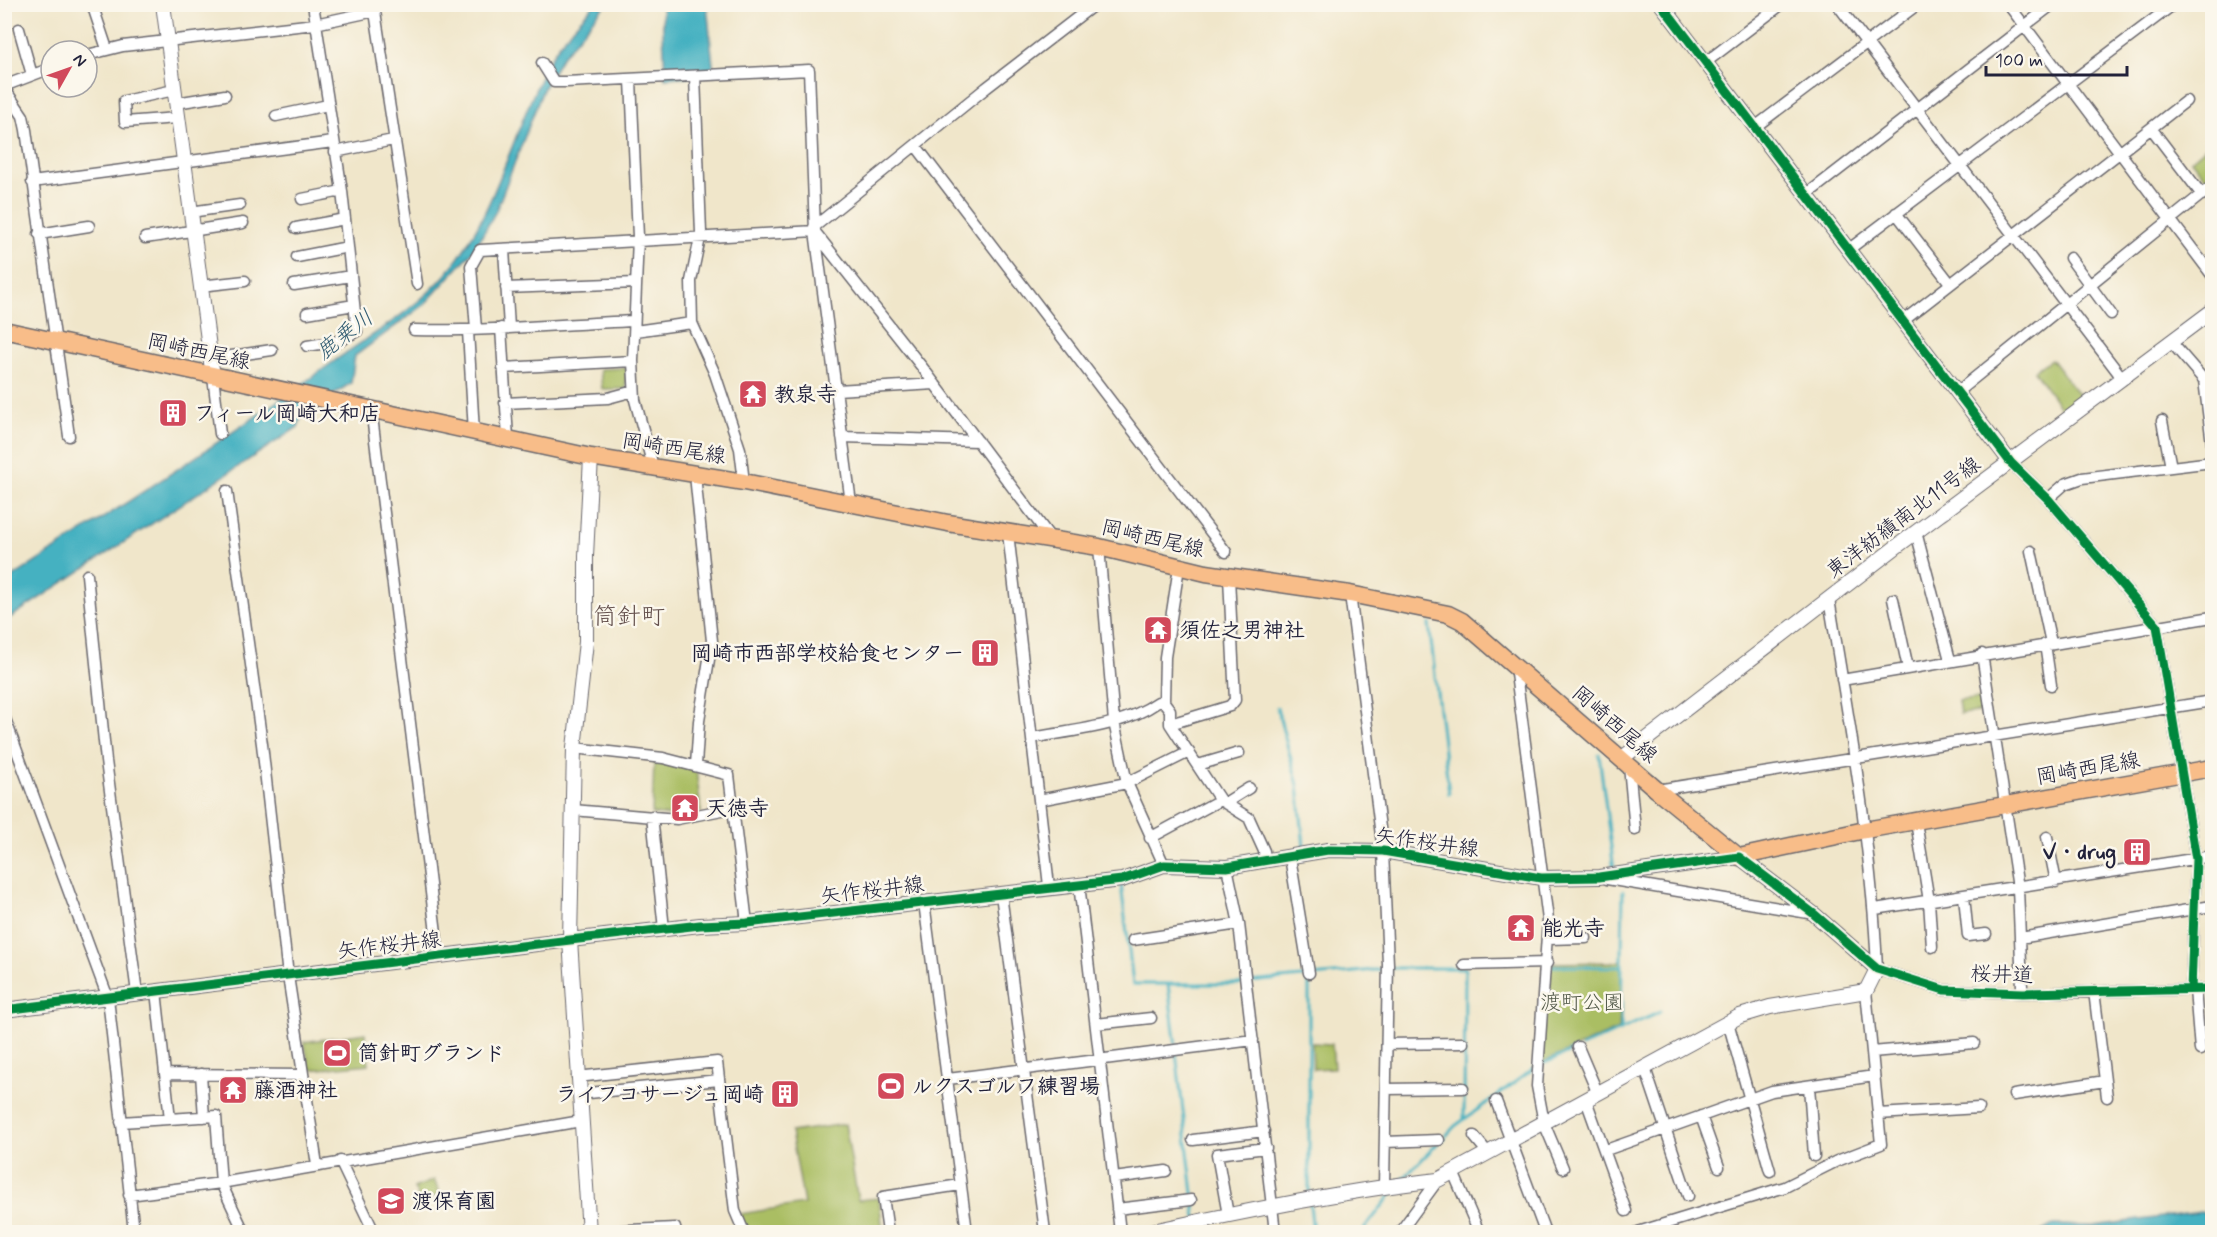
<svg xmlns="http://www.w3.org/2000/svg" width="2217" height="1237" font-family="Mynerve,'Klee One',sans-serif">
<rect width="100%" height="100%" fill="#fbf7ec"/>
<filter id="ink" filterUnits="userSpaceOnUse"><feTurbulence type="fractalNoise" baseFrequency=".0167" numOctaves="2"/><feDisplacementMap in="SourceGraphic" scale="12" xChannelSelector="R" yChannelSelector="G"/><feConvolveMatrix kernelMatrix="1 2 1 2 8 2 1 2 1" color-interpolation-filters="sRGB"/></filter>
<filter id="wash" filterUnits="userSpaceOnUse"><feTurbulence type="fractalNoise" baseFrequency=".008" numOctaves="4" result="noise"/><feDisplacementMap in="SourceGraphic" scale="24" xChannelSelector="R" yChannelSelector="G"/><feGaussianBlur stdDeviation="1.35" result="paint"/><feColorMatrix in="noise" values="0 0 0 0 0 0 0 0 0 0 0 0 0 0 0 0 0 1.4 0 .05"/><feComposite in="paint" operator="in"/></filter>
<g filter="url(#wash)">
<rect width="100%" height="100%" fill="#f0e6ca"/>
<path fill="#aabe63" stroke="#66704f" stroke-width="1.5" d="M2212,142V183L2211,185L2191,160Z
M2051,359L2082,399L2065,414L2034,371Z
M626,368V389H602L600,369Z
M1985,698L1987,711L1960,714L1958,701Z
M654,762L696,768L701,812L672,816L652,814Z
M1622,962L1619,1029L1539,1064L1547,963Z
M365,1033L369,1064L310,1070L304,1042Z
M1312,1043L1332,1044L1334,1068L1313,1069Z
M845,1124L858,1200L879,1198L883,1232H746L740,1214L804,1204L791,1132Z
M434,1180L440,1194L421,1203L414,1188Z"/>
<path fill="#44b1c1" stroke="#336a7e" stroke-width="1.5" d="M594,5H605L561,58L544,87L496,211L474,250L424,305L355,356L351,383L302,415L298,427L5,621V582C115,510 226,439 333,362C371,335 417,309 447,273C498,210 512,131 549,61C560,40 578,22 594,5Z
M662,5H707L714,75L665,78Z
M2201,1212L2212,1218V1232H2040L2053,1225L2093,1226Z"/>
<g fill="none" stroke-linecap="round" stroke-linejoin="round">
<path stroke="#44b1c1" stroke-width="3" d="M1429,624L1449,794
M1277,708L1298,785L1304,847
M1599,754L1614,870
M1121,884L1133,984H1242
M1549,966L1622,967
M1392,968H1465L1464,1119
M1250,982L1385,969
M1168,984L1176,1047
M1621,1030L1623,891
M1582,1047L1660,1012
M1176,1053L1196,1218
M1542,1064L1575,1050
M1442,1140L1455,1126L1536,1067
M1402,1180L1437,1144
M1309,1195V977
M1310,1204L1313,1232
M1362,1232L1394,1191"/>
</g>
</g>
<g filter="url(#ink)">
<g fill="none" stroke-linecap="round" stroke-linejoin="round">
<g stroke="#6a676d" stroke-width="13">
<path id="minor" d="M92,4L107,49
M1837,4L2123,379
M2008,4L2212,275
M374,5L417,284
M19,29L32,75
M87,55L123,46L315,24L375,11
M1706,62L1782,4
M542,63L554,82H566L809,70L815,231L851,503
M695,76L701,233L691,281L692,323L715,374L740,449L744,482
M631,80L638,237L633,361L635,400L651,459L649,467
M4,86L51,68
M4,88L23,116L26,130L69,436
M174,90L124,101L125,122L177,118
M176,103L225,95
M276,116L328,105
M1755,127L1918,4
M2151,128L2202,195
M916,146L1226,552
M335,152L393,140
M32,182L333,142
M1806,195L2053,4
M302,199L342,191
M190,212L240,205
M1896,213L1950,283
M814,227L986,88L1095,4
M296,228L345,219
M815,232L922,367L1052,540
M39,234L89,226
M145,238L243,223
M504,250L509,327
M1848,250L2174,4
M297,257L348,247
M2070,258L2111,314
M294,285L351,276
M200,286L245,281
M506,288L636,283
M307,313L354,305
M1903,321L2186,101
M501,328L508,438
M476,329L471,266L480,250L815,231
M414,330C487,332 561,324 634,321
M468,331L474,432
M635,331L692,323
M2172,343L2204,380L2212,444
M307,346L339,341L357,331L342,191L313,4
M211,359L272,350
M503,368L633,361
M213,377L220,434
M837,390L935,384
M1957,392L2212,186
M505,403L608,398L634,391
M371,408L439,957
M2162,421L2171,467
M842,437L978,441
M2011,463L2048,499L2157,626L2196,859L2191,989
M695,475L712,641L699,721L696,765
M227,491L262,744L288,976L317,1165
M2048,499L2065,484L2082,478L2212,462
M1916,532L1950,660
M1008,533L1049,886
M1099,547L1114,722L1127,783L1164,865
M2031,551L2051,643
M87,575L106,761L137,993
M1350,594L1383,851L1388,964L1384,1186
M1829,599C1849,722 1872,845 1877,969L1944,990L2023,993L2212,989
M1893,599L1908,668
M2045,644L2051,685
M1982,654L2018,888L2022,987
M1515,666L1548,920L1537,1086L1544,1123L1563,1168
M1842,680L2212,617
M1164,702L1165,657L1179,567
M4,716L108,998L134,1232
M1032,738C1074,730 1122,727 1158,702H1164L1170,710V724L1230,706L1235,700L1229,577
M574,748L663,758L729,775L747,923
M1198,765L1239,753
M1629,766L1635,830
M1657,790L2212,701
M1039,800L1127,783L1189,752
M1220,800L1249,818L1264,851L1265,861
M1225,803L1249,788
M573,810L677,819L732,808
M652,816L664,929
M1916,822L1929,901L1932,947
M2047,837L2056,882
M1150,838L1220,800L1170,724
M1290,857L1309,973
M1227,867L1239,924L1275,1232
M1607,879L1814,914
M1079,884L1120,1232
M1001,894L1045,1232
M1964,896L1968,936L1986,934
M924,902L967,1232
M1875,909L2212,856
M2020,938L2212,906
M1548,939L1586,938
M1133,940L1239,924
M1464,965L1547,963
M2195,989L2200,1050
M156,991L170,1119
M2094,991L2107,1097
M1728,1022L1770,1171
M1096,1024L1151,1018
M1387,1044L1463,1043
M1578,1047L1598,1094
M1872,1052L1974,1043
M1645,1068L1688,1196
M165,1074L302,1075
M201,1074L204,1117
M577,1077L717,1062L735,1211L744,1232
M948,1079L1253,1040
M1809,1086L1814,1156
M1386,1089L1463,1088
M579,1094L719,1080
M2014,1095L2105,1081
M1586,1100L1626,1211
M1496,1101L1545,1232
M1878,1114L1979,1108
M1701,1116L1719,1167
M121,1122L216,1116L221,1183L244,1232
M1474,1136L1488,1153
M1193,1140L1264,1131
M1385,1142L1439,1140
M1606,1150L1772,1091L1874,1076
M340,1161L374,1232
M1453,1172L1479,1232
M1114,1178L1166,1171
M129,1195L221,1183L581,1121
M1117,1209L1191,1200
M1228,1215L1217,1154L1266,1148
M586,1232L675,1228L676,1232
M888,1232L883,1197L960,1185
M1400,1232L1438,1180
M1638,1232L1785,1187L1837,1161L1881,1144L1866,991"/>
</g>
<g stroke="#6a676d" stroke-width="16">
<path id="tertiary" d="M163,4L213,377
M1661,4L2011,463
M1621,759L1896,547L2212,311
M4,1010L570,940L700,925L747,923L1001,894L1122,880L1164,865L1227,867L1328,850L1383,851L1541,878L1599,877L1739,857L1814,914L1877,969L1866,991L1770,1007L1740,1016L1438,1180C1340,1191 1244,1212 1147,1232
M589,1232L570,940L574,748L586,642V556L591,457"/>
</g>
<g stroke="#6a676d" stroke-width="19">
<path id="primary" d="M4,330L591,457L744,482L948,523L1099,547L1206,573L1350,594L1448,614L1462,621L1657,790L1739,857L1865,830L2212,768"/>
</g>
<use href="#minor" stroke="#fff" stroke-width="10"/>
<use href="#tertiary" stroke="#fff" stroke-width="14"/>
<use href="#primary" stroke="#f8bd89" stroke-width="16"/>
<g stroke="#fbf7ec" stroke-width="13">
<path id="cycleway" d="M1661,4L2011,463L2048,499L2157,626L2196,859L2191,989
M4,1010L570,940L700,925L747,923L1001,894L1122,880L1164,865L1227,867L1328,850L1383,851L1541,878L1599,877L1739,857L1814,914L1877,969L1944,990L2023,993L2212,989"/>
</g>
<use href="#cycleway" stroke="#00873e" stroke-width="9"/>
</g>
</g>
<defs>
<g id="temple-square" transform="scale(1.5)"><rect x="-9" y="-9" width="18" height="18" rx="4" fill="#d1495b" stroke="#fbf7ec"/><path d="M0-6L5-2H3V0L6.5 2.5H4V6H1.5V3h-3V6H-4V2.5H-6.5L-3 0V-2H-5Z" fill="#fff"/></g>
<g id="building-square" transform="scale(1.5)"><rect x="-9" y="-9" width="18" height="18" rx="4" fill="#d1495b" stroke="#fbf7ec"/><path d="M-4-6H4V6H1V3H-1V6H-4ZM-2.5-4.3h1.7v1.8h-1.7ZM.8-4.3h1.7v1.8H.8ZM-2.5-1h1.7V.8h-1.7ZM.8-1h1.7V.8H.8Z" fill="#fff"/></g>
<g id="stadium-square" transform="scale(1.5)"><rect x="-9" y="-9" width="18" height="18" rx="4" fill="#d1495b" stroke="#fbf7ec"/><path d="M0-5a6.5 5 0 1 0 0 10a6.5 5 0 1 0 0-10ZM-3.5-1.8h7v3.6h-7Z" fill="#fff"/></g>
<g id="school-square" transform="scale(1.5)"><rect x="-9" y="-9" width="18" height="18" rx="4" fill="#d1495b" stroke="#fbf7ec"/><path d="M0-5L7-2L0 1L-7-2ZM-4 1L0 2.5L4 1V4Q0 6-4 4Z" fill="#fff"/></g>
</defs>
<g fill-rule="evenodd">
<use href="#temple-square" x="753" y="394"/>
<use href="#building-square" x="173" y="413"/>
<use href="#temple-square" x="1158" y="630"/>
<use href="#building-square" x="985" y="653"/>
<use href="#temple-square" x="685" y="808"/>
<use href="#building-square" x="2137" y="852"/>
<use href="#temple-square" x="1521" y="928"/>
<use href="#stadium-square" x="337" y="1053"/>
<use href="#stadium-square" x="891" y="1086"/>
<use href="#temple-square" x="233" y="1090"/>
<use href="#building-square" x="785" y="1094"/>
<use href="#school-square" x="391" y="1201"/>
</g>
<g text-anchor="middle" stroke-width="5" stroke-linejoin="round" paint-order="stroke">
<g font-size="21" fill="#22223b" stroke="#fbf7ec">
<text transform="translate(199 351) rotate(12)" y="7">岡崎西尾線</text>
<text transform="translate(674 448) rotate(9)" y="7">岡崎西尾線</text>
<text transform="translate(1903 517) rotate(-37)" y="7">東洋紡績南北11号線</text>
<text transform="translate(1153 538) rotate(13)" y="7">岡崎西尾線</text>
<text transform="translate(1615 724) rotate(41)" y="7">岡崎西尾線</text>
<text transform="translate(2088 768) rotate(-10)" y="7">岡崎西尾線</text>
<text transform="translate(1427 842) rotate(8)" y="7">矢作桜井線</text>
<text transform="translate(872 890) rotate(-7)" y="7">矢作桜井線</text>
<text transform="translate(389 945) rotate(-7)" y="7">矢作桜井線</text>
<text transform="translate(2002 974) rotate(2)" y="7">桜井道</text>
</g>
<g font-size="21" font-weight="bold" fill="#22223b" stroke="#fbf7ec" text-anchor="start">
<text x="774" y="401">教泉寺</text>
<text x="194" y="420">フィール岡崎大和店</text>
<text x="1179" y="637">須佐之男神社</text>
<text x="964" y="660" text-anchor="end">岡崎市西部学校給食センター</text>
<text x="706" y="815">天徳寺</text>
<text x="2116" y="859" text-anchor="end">V・drug</text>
<text x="1542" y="935">能光寺</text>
<text x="358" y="1060">筒針町グランド</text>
<text x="912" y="1093">ルクスゴルフ練習場</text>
<text x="254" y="1097">藤酒神社</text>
<text x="764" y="1101" text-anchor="end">ライフコサージュ岡崎</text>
<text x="412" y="1208">渡保育園</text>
</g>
<g font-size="21" fill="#525949" stroke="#fbf7ec">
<text x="1582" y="1009">渡町公園</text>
</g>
<g font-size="22" font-style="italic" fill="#305b71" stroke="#fbf7ec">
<text transform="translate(344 334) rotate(-38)" y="8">鹿乗川</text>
</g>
<g font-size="24" fill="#64504d" stroke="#fbf7ec">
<text x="629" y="624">筒針町</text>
</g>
</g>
<rect width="2217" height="1237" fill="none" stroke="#fbf7ec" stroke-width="24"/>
<g transform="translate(69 69) rotate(50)"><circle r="28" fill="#fbf7ec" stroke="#a4a2a5" stroke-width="1.5"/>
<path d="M0-4.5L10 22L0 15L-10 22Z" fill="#d1495b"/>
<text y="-9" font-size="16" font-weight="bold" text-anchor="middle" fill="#22223b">N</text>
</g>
<path d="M1986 66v9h141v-9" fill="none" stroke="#22223b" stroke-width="3"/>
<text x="1995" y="66" font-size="18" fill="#22223b" stroke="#fbf7ec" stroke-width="4.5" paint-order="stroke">100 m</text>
</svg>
